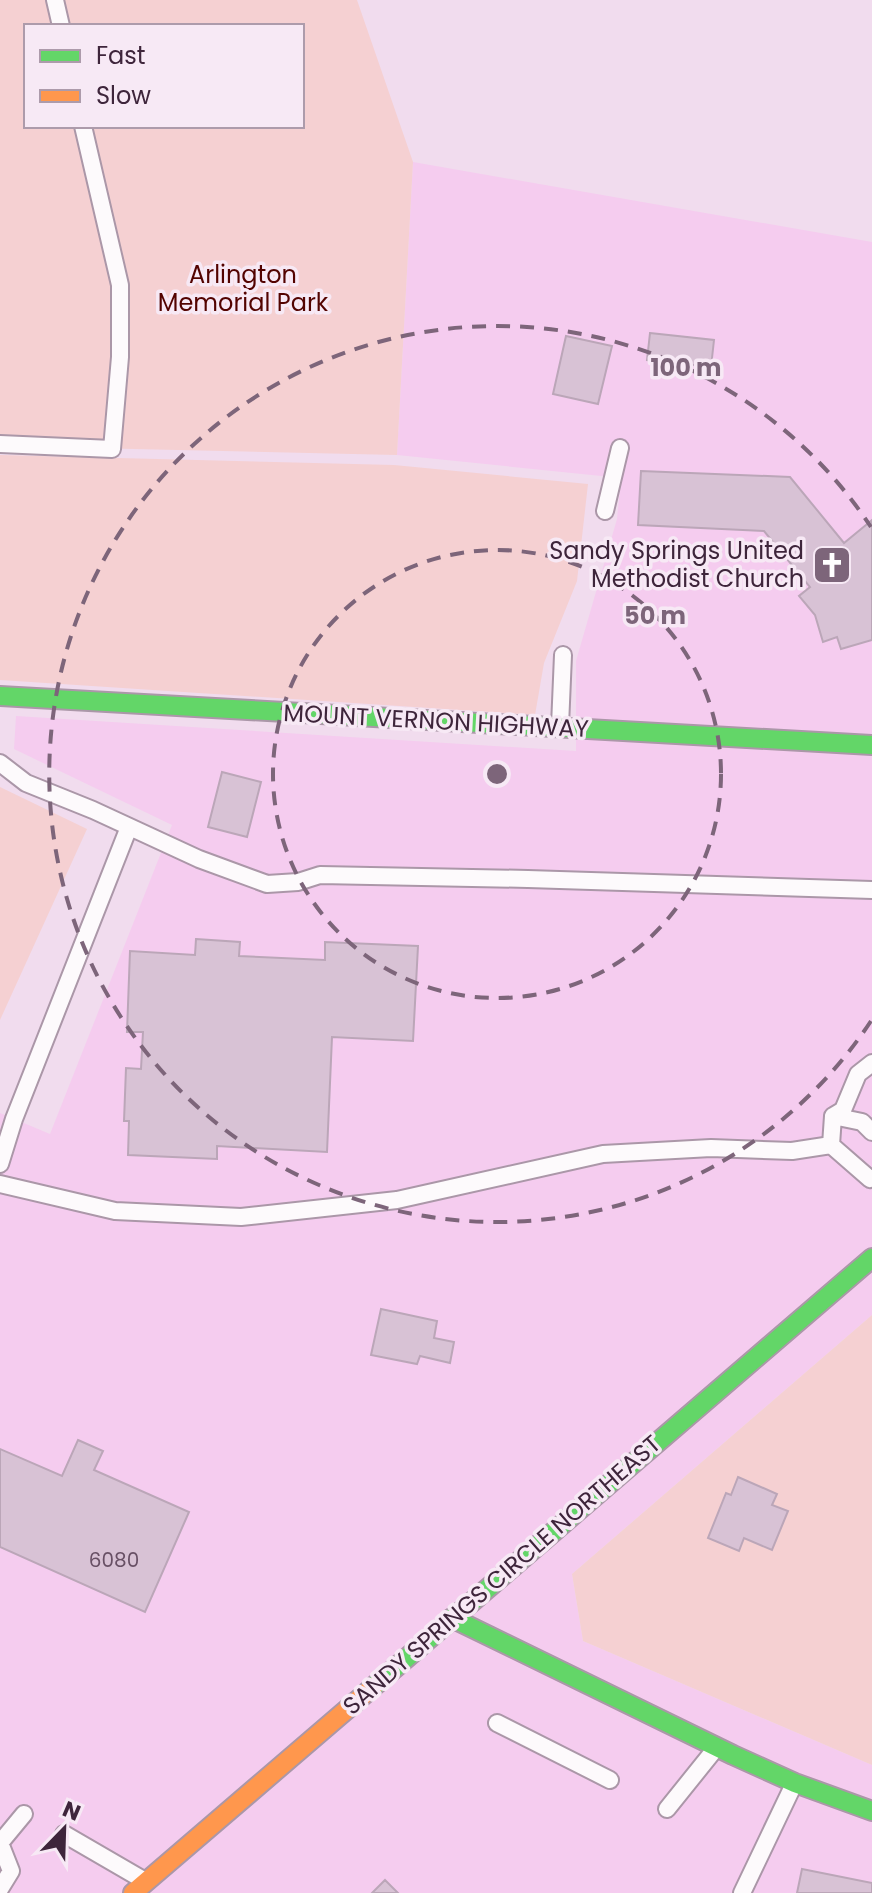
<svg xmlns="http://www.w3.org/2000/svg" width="872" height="1893" font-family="Poppins,sans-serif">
<rect width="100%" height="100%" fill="#f1dcee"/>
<path fill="#f5ccef" d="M413,162L872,242V1315L572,1574L583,1641L872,1765V1893H0V1113L50,1134L172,825L14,749L16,716L576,751V661L617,519L621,478L397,455Z"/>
<path fill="#f5d0d2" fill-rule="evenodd" d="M0,0H357L413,162L397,455L0,446ZM26,26H302V126H26Z
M0,455L394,465L588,484L577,581L544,663L535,715L0,680Z
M0,787L87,829L0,1020Z
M872,1315V1765L583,1641L572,1574Z"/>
<path fill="#d8c2d5" stroke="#bba6b8" stroke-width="2" d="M650,333L714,340L711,367L647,360Z
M566,336L612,346L598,404L553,394Z
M641,471L790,477L844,543L872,520V640L841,649L837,637L823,642L815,615L799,596L810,587L764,531L638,525Z
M222,772L261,782L247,837L208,827Z
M196,939L240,942L239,956L325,960V942L418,946L413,1041L332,1037L327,1152L217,1146V1159L128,1155L129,1121H124L126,1068L141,1069L143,1032H127L130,951L195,955Z
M381,1309L437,1321L434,1338L454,1342L450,1363L420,1356L417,1364L371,1355Z
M78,1440L103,1451L94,1470L189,1512L145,1612L0,1547V1449L62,1476Z
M738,1477L777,1494L772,1505L788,1511L772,1550L744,1538L739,1551L708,1538L726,1493L731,1495Z
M802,1869L872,1883V1893H797Z
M385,1880L398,1893H372Z"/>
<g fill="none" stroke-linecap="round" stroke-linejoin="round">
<g stroke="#ab97a8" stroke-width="20">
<path id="lane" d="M55,0L61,26
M0,444L112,449L120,357V285L83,126
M605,511L620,448
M560,726L563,655
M0,763L26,783L93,810L199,859L267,884L298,882L320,875L528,879L872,890
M833,1116L831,1145L870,1179L872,1178
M833,1116L843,1110L858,1074L872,1063
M833,1116L862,1122L872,1132
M0,1164L14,1119L129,827
M0,1184L115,1211L241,1217L397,1200L603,1154L711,1148L792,1151L831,1145
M497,1723L610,1780
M667,1809L716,1748
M64,1834L145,1881
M0,1889L11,1871L0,1843L24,1814
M742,1893L794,1784"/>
</g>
<g stroke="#ab97a8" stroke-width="22">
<path id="fast" d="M0,696L872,745
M452,1618L733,1755L795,1783L872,1811
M373,1687L872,1258"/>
</g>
<g stroke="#ab97a8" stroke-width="22">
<path id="slow" d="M133,1893L373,1687"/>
</g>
<use href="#lane" stroke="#fdfafc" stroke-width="16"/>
<use href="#fast" stroke="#63d668" stroke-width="18"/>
<use href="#slow" stroke="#ff974d" stroke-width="18"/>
</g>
<g fill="none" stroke="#7d657a" stroke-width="4" stroke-dasharray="14 10">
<circle cx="497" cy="774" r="224"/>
<path d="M871 1021A448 448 0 1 1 871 527"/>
</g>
<defs>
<g id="church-square" transform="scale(2)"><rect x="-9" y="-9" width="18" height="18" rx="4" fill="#7d657a" stroke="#f7e9f5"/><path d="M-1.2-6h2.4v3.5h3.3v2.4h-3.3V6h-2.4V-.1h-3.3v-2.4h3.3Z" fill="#fff"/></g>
</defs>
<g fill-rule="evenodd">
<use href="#church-square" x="832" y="565"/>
</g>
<g text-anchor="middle" stroke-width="7" stroke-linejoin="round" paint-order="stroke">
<g font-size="20" fill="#685065">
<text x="114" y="1567">6080</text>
</g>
<g font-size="24" fill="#530300" stroke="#f7e9f5">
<text x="243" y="283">Arlington<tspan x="243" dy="28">Memorial Park</tspan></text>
</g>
<g font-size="24" fill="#3e253b" stroke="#f7e9f5" text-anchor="end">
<text x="804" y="559">Sandy Springs United<tspan x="804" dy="28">Methodist Church</tspan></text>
</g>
<g font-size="24" fill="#3e253b" stroke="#f7e9f5">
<text transform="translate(436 721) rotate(3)" y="8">MOUNT VERNON HIGHWAY</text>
<text transform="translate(502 1575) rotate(-41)" y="8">SANDY SPRINGS CIRCLE NORTHEAST</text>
</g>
</g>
<circle cx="497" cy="774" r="12" fill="#7d657a" stroke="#f7e9f5" stroke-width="4"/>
<g font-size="24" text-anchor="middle" font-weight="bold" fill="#7d657a" stroke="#f7e9f5" stroke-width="7" stroke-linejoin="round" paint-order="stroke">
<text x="686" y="376">100 m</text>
<text x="655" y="624">50 m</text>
</g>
<rect x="24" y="24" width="280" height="104" fill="#f7e9f5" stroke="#ad9bab" stroke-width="2"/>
<rect x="40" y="50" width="40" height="12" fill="#63d668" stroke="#ad9bab" stroke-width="2"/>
<text x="96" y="64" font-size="24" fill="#3e253b">Fast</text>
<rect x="40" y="90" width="40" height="12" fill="#ff974d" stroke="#ad9bab" stroke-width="2"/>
<text x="96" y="104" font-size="24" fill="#3e253b">Slow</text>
<g transform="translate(64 1829) rotate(23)" stroke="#f7e9f5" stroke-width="6" paint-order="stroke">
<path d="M0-6L14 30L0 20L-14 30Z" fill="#3e253b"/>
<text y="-12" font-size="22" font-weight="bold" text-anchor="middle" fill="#3e253b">N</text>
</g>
</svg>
